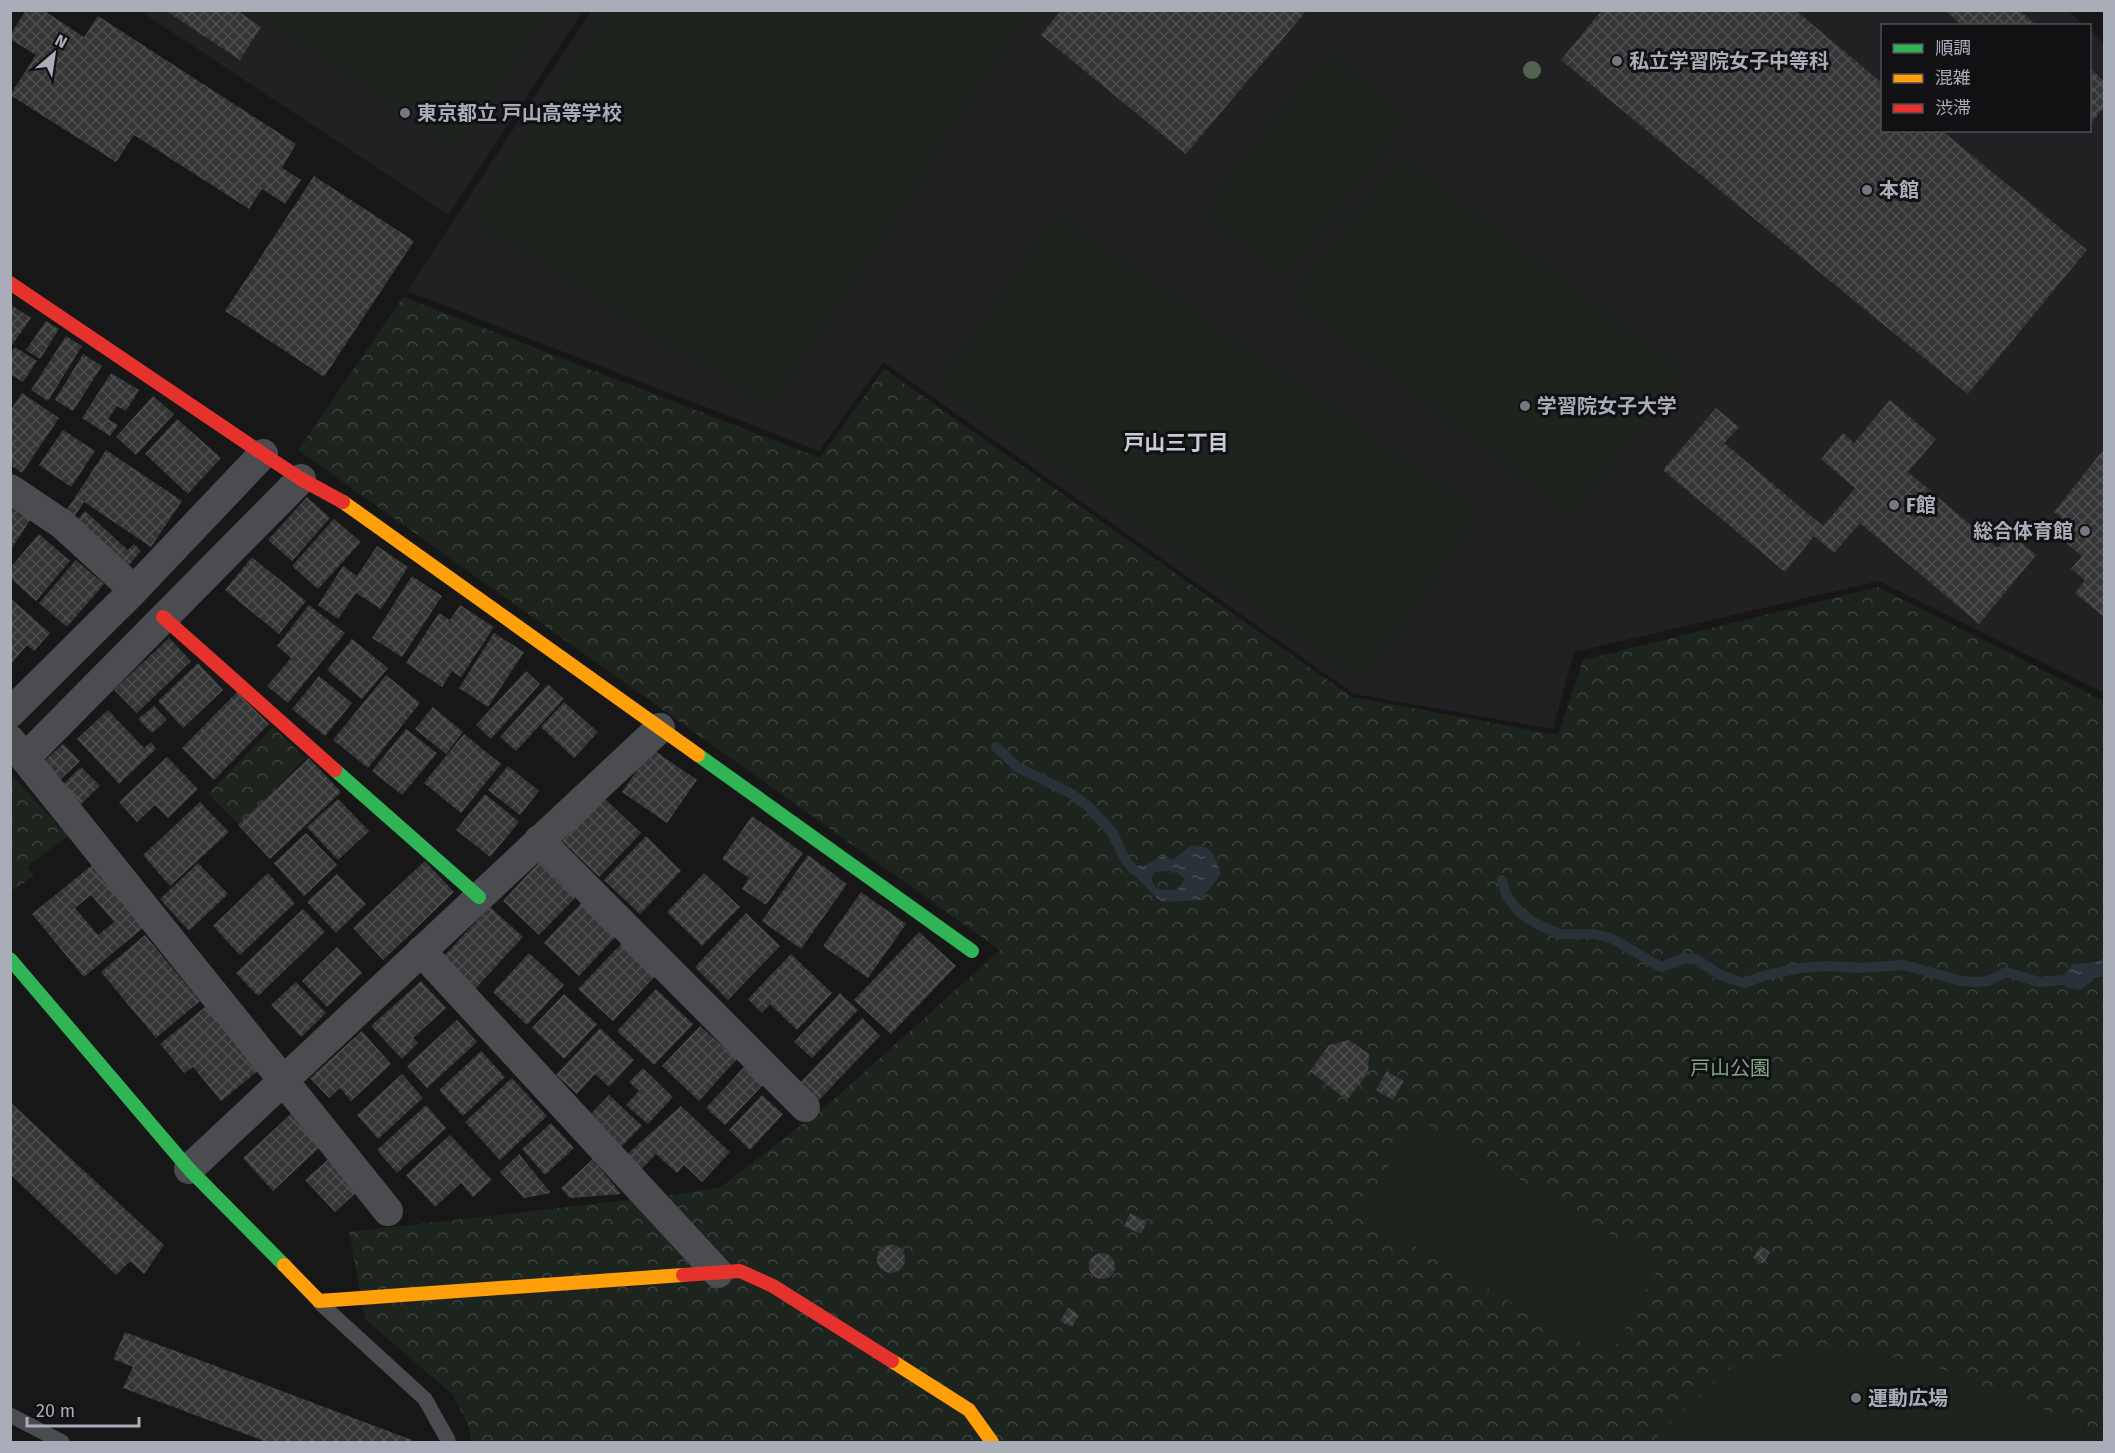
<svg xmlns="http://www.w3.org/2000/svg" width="2115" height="1453" font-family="'Fira Sans','Noto Sans JP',sans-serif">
<defs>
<pattern id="park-crowns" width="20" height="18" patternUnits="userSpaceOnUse" patternTransform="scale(1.5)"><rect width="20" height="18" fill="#1d241e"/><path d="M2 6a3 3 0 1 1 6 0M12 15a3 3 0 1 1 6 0" fill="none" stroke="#3b413d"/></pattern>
<pattern id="water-ripples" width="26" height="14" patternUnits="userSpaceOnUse" patternTransform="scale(1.5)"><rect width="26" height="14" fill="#2a3239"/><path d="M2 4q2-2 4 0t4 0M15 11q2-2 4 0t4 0" fill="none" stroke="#464d54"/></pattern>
<pattern id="building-cross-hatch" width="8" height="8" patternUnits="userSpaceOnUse" patternTransform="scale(1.5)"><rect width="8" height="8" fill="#353536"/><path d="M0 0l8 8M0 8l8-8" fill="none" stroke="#4f5051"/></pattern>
</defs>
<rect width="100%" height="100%" fill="#171717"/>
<path fill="#212123" d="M140,11H583L448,215Z
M591,11H2067L2084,25L1882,26V130H2090V30L2104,44V693L1879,581L1574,652L1553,729L1354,694L883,362L819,451L407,291Z"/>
<path fill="url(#park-crowns)" d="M403,297L820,458L884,369L1352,697L1558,735L1583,660L1878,587L2104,701V1442H471L469,1427L453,1395L365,1319L349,1232L671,1195L721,1187L831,1102L1000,950L298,450Z
M273,727L305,758L240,825L208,794Z
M11,774L68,836L27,867L34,876L11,891Z"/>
<path fill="#1d241e" d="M609,10L1032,11L769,410L471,219Z
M251,11L549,10V11L457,148Z
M1328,51L1412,117L1284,279L1201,213Z
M1400,154L1685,371L1572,517L1288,300Z
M1057,213L1483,512L1362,683L936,385Z
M1417,1118L1661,1264L1608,1359L1359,1214Z
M1828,1345L1931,1365L2104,1433V1442H1653L1663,1429L1731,1368Z"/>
<path fill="url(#water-ripples)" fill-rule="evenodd" d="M1191,845C1214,847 1214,854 1221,874L1201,900L1161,902L1132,873L1136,866L1146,865L1162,856L1173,860ZM1163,871C1173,871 1178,871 1184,879C1180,893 1167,891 1156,888L1151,879L1154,872Z
M2104,958V976L2095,978L2080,990L2065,987V973L2073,964C2083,962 2096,965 2104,958Z"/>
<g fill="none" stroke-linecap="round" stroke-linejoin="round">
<path stroke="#2a3239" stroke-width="10" d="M996,747L1017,767L1070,793L1088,806L1112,832L1126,861L1134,870
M1502,880L1506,894L1519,912L1535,923L1560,934H1595L1613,939L1661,967L1685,958L1696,959L1722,976L1745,983L1763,976L1800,968L1827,966L1859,968L1904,965L1961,981L1976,982L1988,981L2006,972L2039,982L2065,980"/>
</g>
<path fill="url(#building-cross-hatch)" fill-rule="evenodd" d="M26,10H43L84,37L98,16L296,144L282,168L301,180L285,204L262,189L249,209L134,135L116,162L10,95L36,55L10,39V35Z
M165,10H236L261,27L240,60Z
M1061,10H1307L1186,154L1041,35Z
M1602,10H1795L1882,83V130H1941L2087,250L1968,394L1561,60Z
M1944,10H2019L2037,26H1963Z
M2090,68L2104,81V107L2090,125Z
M314,176L414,241L324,377L225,311Z
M13,306L31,318L10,348V309Z
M46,321L59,329L40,359L26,350Z
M66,336L82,346L48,401L31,390Z
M15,347L37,361L23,382L10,374V353Z
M83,354L102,366L73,411L55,400Z
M111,373L139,390L126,411L117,406L108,419L118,425L110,436L82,418Z
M22,393L59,418L22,473L10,465V411Z
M153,396L174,414L136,455L116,437Z
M1890,400L1936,439L1908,472L1998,548L2010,533L2036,555L1979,624L1860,523L1834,553L1814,536L1785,572L1663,470L1716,408L1739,427L1724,443L1823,526L1855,488L1821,459L1843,433L1854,443Z
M177,419L221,458L188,494L145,454Z
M63,430L95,451L71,487L39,465Z
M2104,449V617L2075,593L2085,580L2071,569L2082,556L2060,538L2070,525L2054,512Z
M106,450L182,501L151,547L84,502L74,517L66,511Z
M307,497L330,518L292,561L268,540Z
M10,508L30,520L10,551Z
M85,511L128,550L134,544L141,551L128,566L77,520Z
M334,519L361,542L318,589L292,566Z
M39,534L70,561L36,601L10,578V568Z
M377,546L408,567L381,609L356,593L338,619L318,605L343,566L357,576Z
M252,557L306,601L279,634L225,590Z
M76,560L104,584L67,627L39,603Z
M412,576L442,596L402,657L372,638Z
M10,598L50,633L34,651L27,645L10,665Z
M309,605L345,633L288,703L267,686L291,658L277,646Z
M460,605L494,627L461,677L452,671L442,687L406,663L439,613L450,620Z
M494,633L524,652L488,707L459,688Z
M169,638L191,661L137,713L114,690Z
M352,639L388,668L362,699L327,670Z
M198,663L223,690L183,728L158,701Z
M526,671L540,684L491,739L476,725Z
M386,675L420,703L368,768L333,740Z
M319,676L352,703L325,736L292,709Z
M548,684L564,699L516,751L500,737Z
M237,692L269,724L214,780L182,748Z
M564,702L598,732L574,758L541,727Z
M154,706L167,720L152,733L138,719Z
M433,707L463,732L446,754L415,729Z
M108,710L144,748L151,742L156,749L119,784L77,739Z
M406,729L437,753L402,795L372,771Z
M464,734L501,764L461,813L424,783Z
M63,744L80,761L60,780L43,762Z
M652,749L697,780L667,823L622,792Z
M167,757L198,789L168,818L155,805L137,822L119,802Z
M309,758L341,792L270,859L238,825Z
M508,766L539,791L520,815L488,790Z
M81,767L100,786L80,805L62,785Z
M485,794L519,822L490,857L456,830Z
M604,798L641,833L599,877L562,841Z
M338,799L369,831L338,860L307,827Z
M200,802L229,832L170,886L143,855Z
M752,816L803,853L766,905L742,889L749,878L722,859Z
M306,833L337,865L304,896L274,863Z
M646,836L681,871L640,914L604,880Z
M808,855L847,884L801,949L762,921Z
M541,860L579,894L539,935L503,901Z
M425,861L454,892L383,960L353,928Z
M198,863L228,894L189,931L160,899Z
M92,865L144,927L84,977L32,914ZM91,895L114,922L98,935L75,908Z
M268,873L295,903L240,955L213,926Z
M704,873L740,907L702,946L667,912Z
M337,874L366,904L336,933L307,902Z
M861,892L906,924L868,978L823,946Z
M584,900L619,933L579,976L544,943Z
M490,907L523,937L473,991L440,960Z
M303,909L325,932L258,996L236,973Z
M746,913L780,946L728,1000L695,967Z
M919,932L956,966L891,1034L854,1000Z
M145,935L200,1001L156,1038L101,972Z
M624,941L658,973L613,1021L578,989Z
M337,947L362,973L327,1007L302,981Z
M529,953L564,985L527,1025L493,992Z
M791,954L832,993L797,1030L770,1004L762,1013L748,999Z
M421,981L446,1008L413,1038L418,1043L402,1059L371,1026Z
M296,982L326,1013L301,1037L271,1005Z
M656,989L693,1024L654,1065L617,1031Z
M840,993L858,1010L812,1058L794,1042Z
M564,994L597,1024L564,1059L532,1028Z
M210,1003L264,1066L221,1101L193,1067L184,1073L160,1044Z
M862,1018L880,1036L817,1102L799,1084Z
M457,1020L477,1042L427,1088L407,1066Z
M700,1026L737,1059L699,1101L662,1066Z
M600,1028L634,1060L609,1087L595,1074L577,1094L556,1075Z
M362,1031L391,1064L351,1101L340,1088L329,1098L310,1078Z
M1349,1040L1369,1054L1368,1073L1347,1100L1310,1071L1329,1045Z
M481,1051L505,1077L463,1116L439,1090Z
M744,1067L763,1085L725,1125L706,1108Z
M643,1068L673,1097L648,1124L626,1105L639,1091L629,1082Z
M1387,1071L1404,1081L1393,1100L1376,1090Z
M402,1074L423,1098L378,1139L357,1115Z
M512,1078L547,1116L500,1160L465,1122Z
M609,1095L642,1126L621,1147L588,1117Z
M762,1095L783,1114L750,1150L729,1130Z
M10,1102L164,1245L144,1274L130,1261L116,1275L10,1174Z
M426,1105L446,1128L397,1173L377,1150Z
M681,1106L730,1152L702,1182L684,1165L677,1173L656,1154L637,1174L625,1156Z
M293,1112L323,1144L273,1191L243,1158Z
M551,1123L574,1148L545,1175L522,1149Z
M450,1135L492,1180L473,1197L461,1183L435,1207L406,1175Z
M519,1154L551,1193L524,1198L500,1172Z
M330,1158L359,1190L335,1212L305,1180Z
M593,1159L621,1194L570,1198L561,1188Z
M1130,1213L1147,1222L1141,1234L1124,1226Z
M877 1259a14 14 0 1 1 28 0a14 14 0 1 1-28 0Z
M1760,1246L1770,1252L1763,1264L1753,1258Z
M1089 1266a13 13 0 1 1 26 0a13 13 0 1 1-26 0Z
M1068,1308L1079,1315L1072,1327L1060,1321Z
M125,1332L412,1440V1442H267L123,1388L133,1367L113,1359Z"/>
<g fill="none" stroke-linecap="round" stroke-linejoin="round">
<path stroke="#4b4c50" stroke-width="15" d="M320,1303L425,1399L448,1440V1442
M10,1415L62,1442"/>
<path stroke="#4b4c50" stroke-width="30" d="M10,489L62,524L134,590
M10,713L134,590L263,454
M10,740L388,1211
M25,758L301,479
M539,840L805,1107
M421,951L718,1273
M189,1169L660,728"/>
<path stroke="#30b455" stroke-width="14" d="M698,755L972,951
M335,770L479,897
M10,959L189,1169L284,1265"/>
<path stroke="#ff9f0a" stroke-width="14" d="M343,502L698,755
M284,1265L319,1301L683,1275
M892,1361L969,1410L992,1442"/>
<path stroke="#e5322d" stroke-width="14" d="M10,283L263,454L301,479L343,502
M163,617L335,770
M683,1275L740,1271L773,1286L892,1361"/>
</g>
<circle fill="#506451" cx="1532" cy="70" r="9"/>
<g fill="#757880" stroke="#111113" stroke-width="2">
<circle cx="1617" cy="61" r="6"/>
<circle cx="405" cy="113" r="6"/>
<circle cx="1867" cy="190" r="6"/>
<circle cx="1525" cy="406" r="6"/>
<circle cx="1894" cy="505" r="6"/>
<circle cx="2085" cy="531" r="6"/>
<circle cx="1856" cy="1398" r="6"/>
</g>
<g text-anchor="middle" stroke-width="6" stroke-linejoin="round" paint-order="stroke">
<g font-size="20" font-weight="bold" fill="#a8adb8" stroke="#111113" text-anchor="start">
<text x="1629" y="68">私立学習院女子中等科</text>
<text x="417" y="120">東京都立 戸山高等学校</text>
<text x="1879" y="197">本館</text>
<text x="1537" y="413">学習院女子大学</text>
<text x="1906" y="512">F館</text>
<text x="2073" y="538" text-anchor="end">総合体育館</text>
<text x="1868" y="1405">運動広場</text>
</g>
<g font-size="20" fill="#7fa381" stroke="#111113">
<text x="1730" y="1075">戸山公園</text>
</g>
<g font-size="21" font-weight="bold" fill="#c9ccd4" stroke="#111113">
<text x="1176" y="450">戸山三丁目</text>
</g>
</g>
<rect width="2115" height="1453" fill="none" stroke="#a8adb8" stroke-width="24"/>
<rect x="1881" y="24" width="210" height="108" fill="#111113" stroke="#4d4f55" stroke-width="1.5"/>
<rect x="1893" y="44" width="30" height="9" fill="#30b455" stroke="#4d4f55" stroke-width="1.5"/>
<text x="1935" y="54" font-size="18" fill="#a8adb8">順調</text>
<rect x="1893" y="74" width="30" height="9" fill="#ff9f0a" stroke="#4d4f55" stroke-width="1.5"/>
<text x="1935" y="84" font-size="18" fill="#a8adb8">混雑</text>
<rect x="1893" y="104" width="30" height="9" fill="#e5322d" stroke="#4d4f55" stroke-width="1.5"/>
<text x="1935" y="114" font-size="18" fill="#a8adb8">渋滞</text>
<g transform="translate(54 54) rotate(29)" stroke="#111113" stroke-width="4.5" paint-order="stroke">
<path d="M0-4.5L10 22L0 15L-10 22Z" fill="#a8adb8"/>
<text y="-9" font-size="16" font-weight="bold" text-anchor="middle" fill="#a8adb8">N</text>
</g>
<path d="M27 1417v9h112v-9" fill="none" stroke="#a8adb8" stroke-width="3"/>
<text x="36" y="1417" font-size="18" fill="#a8adb8" stroke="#111113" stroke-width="4.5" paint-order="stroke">20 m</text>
</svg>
